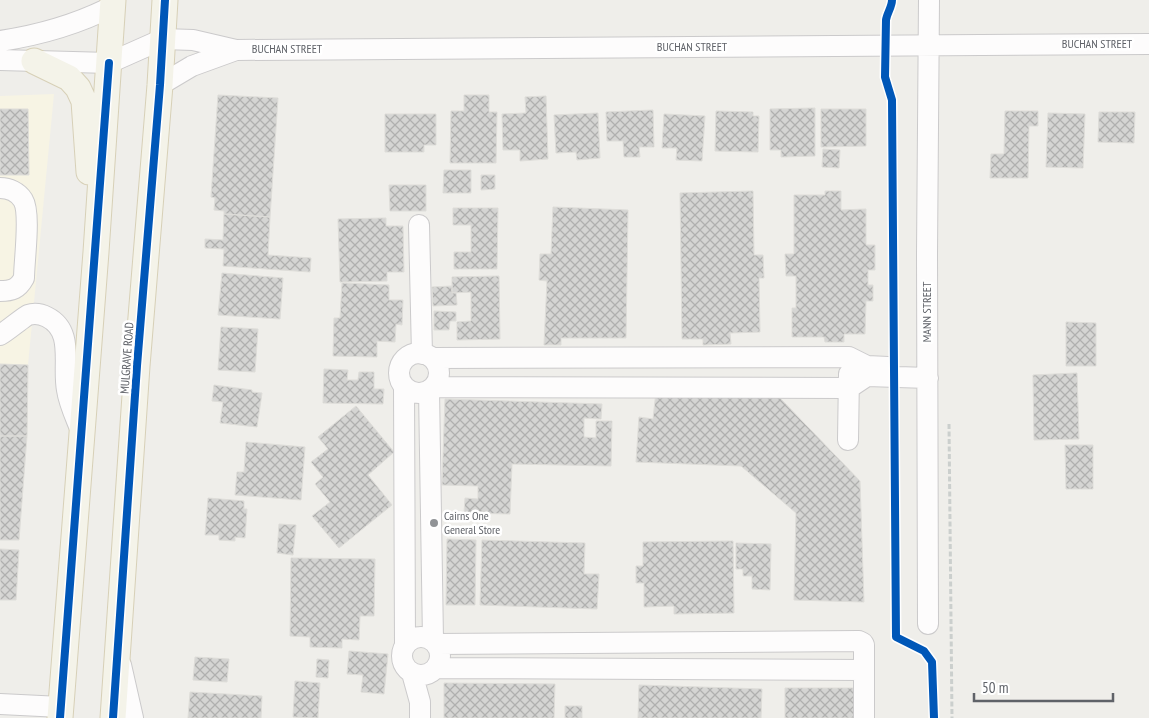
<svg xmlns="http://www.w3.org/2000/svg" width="1149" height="718" font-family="'PT Sans Narrow',sans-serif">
<defs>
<pattern id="building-cross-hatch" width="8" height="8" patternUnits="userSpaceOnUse" patternTransform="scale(1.25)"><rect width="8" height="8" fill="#d5d5d3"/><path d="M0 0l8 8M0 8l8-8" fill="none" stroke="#b0b0af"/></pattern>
</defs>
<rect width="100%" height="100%" fill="#efeeea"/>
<path fill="#f7f4e4" d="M54,94L28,365L27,436H0V96Z"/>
<path fill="url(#building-cross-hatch)" stroke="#deddd9" d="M218,95L278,98L270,217L224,214V211L214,210L215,198L211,197Z
M464,95H489V112H497L496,163H450L451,111H464Z
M546,96L548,159L520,161V150H503L502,114L526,113L525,97Z
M815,108V156L781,157V150H770V109Z
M0,109H28L29,175H0Z
M821,109H866V146L821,147Z
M653,110L654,147H639L640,157H624L623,141H607L606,112Z
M716,111L753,112V116H759L758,152L715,151Z
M1005,111H1038V126H1029L1028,178H990L991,154H1004Z
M1099,112H1135L1134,143L1098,142Z
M598,113L600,158L577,160L576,152L556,153L554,115Z
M1048,113L1085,114L1083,168L1046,167Z
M385,114H436V145H424V152H385Z
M664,114L705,116L702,161L676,160L677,148H662Z
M823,149L840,150L839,168L822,167Z
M444,170H471V193H443Z
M481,175H495V189L481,190Z
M389,185H426V211H390Z
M753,191L754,255H763L764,278H759L760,332L730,333L731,344L703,345V339H682L680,193Z
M825,191H841V210L866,209V245H875V270H868V285H873V301H866L865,334H844V342H825L824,337H792V308H796V276H786L785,254H794V195H825Z
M553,207L628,210L626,338H561V345H544L547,281L539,280L540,254H551Z
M453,208H498L497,269H454V252H471V225H453Z
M224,214L270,217L268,255L311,258L310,272L223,266L224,249L205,248V239L223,240Z
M386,218V226H403L404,272H387V281L340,282L338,219Z
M222,273L283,278L280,319L218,315Z
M499,276L500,339L457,340V322L471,321V292L452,293V277Z
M342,283L389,285V300H403L402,325L396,324L395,342L377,341V357L333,356L334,318H340Z
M452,286V293L456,292L457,305L433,306L432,287Z
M434,311L456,312V321H450L449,330H434Z
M1066,322L1096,323V366H1066Z
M221,327L258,329L255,372L218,370Z
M0,364L28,365L27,436H0Z
M324,369L348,370L347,380H358L359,372H374V389H384L383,404L323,403Z
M1077,373L1079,439L1034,440L1033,375Z
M214,385L252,390V392L262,393L257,427L220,423L223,402L212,401Z
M656,391L778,396L860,481L864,602L794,600L796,513L741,466L636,462L639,417L653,419Z
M445,399L602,404L601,419L584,418V437L596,438V421H612L611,466L512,464L510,514L464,513L465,498L478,499V486L442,485Z
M356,406L394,452L368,475L392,505L339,548L312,516L330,502L315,484L323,477L311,462L328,449L318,437Z
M0,436H27L19,540H0Z
M246,442L305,447L301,500L235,495L237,472H244Z
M1065,445H1093V489H1066Z
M208,498L244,501V509H247L245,538L235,537V541L219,540V535H205Z
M279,524L296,525L293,555L277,553Z
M447,539L476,540L475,605H446Z
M482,540L585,543L584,574H599L597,609L480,605Z
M733,541L734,613L674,614V606L644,607V583H636V566H643V542Z
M736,543L771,544L770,590L752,589V576H743V569H736Z
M0,549L19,550L16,600H0Z
M291,558L375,559L374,616H360L359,640L342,639V648L310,647V637L290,636Z
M349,651L388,654L384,694L361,692L363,675L347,674Z
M195,657L229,659L227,682L193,680Z
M317,659L329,660L328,678L316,677Z
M295,681L320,683L318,718L293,717Z
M444,683L555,684L554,718H444Z
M639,685L762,689L761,718H638Z
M785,688H857L855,718H785Z
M190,692L262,696L261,718H188Z
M565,706H582V718H565Z"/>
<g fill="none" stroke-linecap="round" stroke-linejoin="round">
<g stroke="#cbcacb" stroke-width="22">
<path id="minor" d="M0,41C40,35 76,25 113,6
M0,60L109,63L163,39L193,40L236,50L1149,44
M160,85L192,66L236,50
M0,188C9,188 18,192 23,200C31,213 24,261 24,278C18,289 12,291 0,291
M419,225L422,354
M0,335C6,332 25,316 28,315C34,313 41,314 47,317C75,331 62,365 67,390C69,404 76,418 81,431
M399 373a20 20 0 1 1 40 0a20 20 0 1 1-40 0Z
M433,358L849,357L867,366L888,367
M404,386L405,644
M434,387L849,388L867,376L928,378
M429,390L433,640
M848,440L849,374
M928,624L927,254L929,0
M402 656a19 19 0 1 1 38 0a19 19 0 1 1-38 0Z
M437,644L859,641L863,643L864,645V718
M121,665L133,718
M436,668L863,670
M412,673L420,702V718
M0,704L61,707"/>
</g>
<g stroke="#d7d0b7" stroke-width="27">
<path id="major" d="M34,61L69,78L78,88L84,101L89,172
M60,718L96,252L113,0
M113,718L137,366L160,85L165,0"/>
</g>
<path stroke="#cbcfcd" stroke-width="3" stroke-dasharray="5 2.5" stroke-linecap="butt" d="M949,424L952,718"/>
<use href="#minor" stroke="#fdfcfc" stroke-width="20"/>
<use href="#major" stroke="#f4f3e9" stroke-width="25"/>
<g stroke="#fff" stroke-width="11">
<path id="cycleway" d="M892,0C892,7 887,13 886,20L885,77L892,100L896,637L924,651L932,662L934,718
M60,718L109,63
M113,718L137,366L160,85L165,0"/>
</g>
<use href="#cycleway" stroke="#0057b8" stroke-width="8"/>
</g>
<circle fill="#919396" stroke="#fff" stroke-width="2" cx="434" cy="523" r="5"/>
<g text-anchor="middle" stroke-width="5" stroke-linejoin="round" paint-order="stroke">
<g font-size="12" fill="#5f6268" stroke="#fff">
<text x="1097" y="48">BUCHAN STREET</text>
<text x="692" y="51">BUCHAN STREET</text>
<text x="287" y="53">BUCHAN STREET</text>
<text transform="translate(927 312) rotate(-90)" y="4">MANN STREET</text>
<text transform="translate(127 358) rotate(-86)" y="4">MULGRAVE ROAD</text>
</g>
<g font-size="12" fill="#5f6268" stroke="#fff" text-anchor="start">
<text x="444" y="520">Cairns One<tspan x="444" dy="14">General Store</tspan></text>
</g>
</g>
<path d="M974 693v8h139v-8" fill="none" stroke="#5f6268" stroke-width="2.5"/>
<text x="982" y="693" font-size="15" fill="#5f6268" stroke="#ffffff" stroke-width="4" paint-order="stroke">50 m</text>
</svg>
